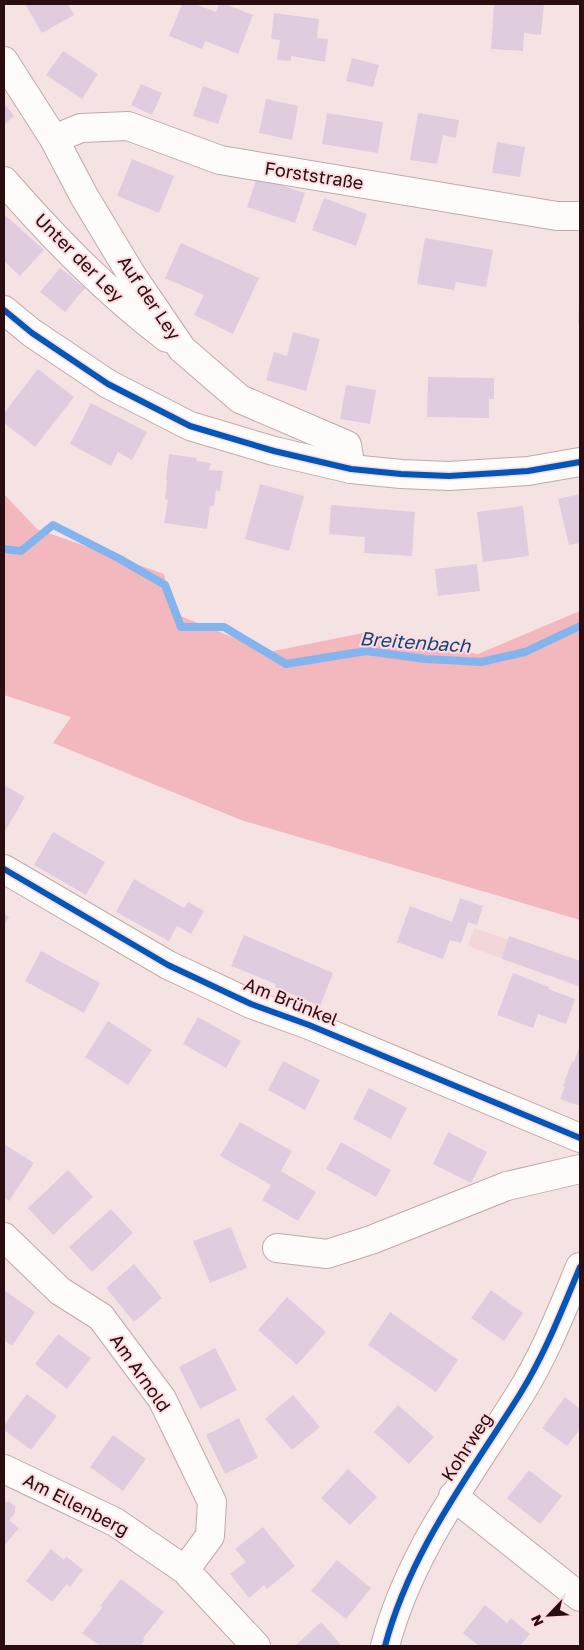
<svg xmlns="http://www.w3.org/2000/svg" width="584" height="1650" font-family="'Golos Text',sans-serif">
<rect width="100%" height="100%" fill="#f5e3e4"/>
<path fill="#f2d6d8" d="M474,928L509,940L510,937L580,961V987L468,946Z"/>
<path fill="#f3b7be" d="M4,494L37,529L164,574L173,613L269,652L363,633L478,654L580,611V920L241,820L53,743L71,717L4,695Z"/>
<g fill="none" stroke-linecap="round" stroke-linejoin="round">
<path stroke="#84b4ee" stroke-width="8" d="M4,549L21,551L53,525L120,559L165,585L181,627H224L286,664L366,651L426,659L481,662L525,652L580,626"/>
</g>
<path fill="#e0ccdf" d="M25,4H68L74,15L42,33Z
M182,4H195L216,12L219,4H224L253,15L238,54L205,41L202,49L169,36Z
M494,4H544L541,35L524,33L523,51L491,49Z
M274,13L319,19L317,38L328,39L325,62L291,56V61L277,60L280,40L271,39Z
M63,51L98,74L82,99L46,75Z
M352,58L379,65L373,87L346,81Z
M141,84L162,93L152,115L131,105Z
M203,86L228,95L218,124L193,116Z
M266,99L298,106L292,140L259,133Z
M4,103L14,116L4,125Z
M327,113L383,122L378,153L322,144Z
M418,113L459,120L456,138L443,135L437,164L410,160Z
M497,142L525,147L520,177L492,173Z
M132,159L174,176L159,213L117,196Z
M257,177L305,193L295,223L247,207Z
M324,198L367,214L356,246L312,230Z
M5,215L44,250L20,276L4,261V217Z
M425,238L493,250L486,287L456,282L454,290L417,284Z
M181,243L259,278L233,334L194,315L204,295L165,278Z
M60,268L85,288L65,312L40,292Z
M579,300L580,301V324H578Z
M293,332L320,339L306,391L266,380L274,352L287,356Z
M38,369L74,397L35,447L4,423V413Z
M428,377L494,378V399H489V418L427,417Z
M346,385L376,390L370,424L340,419Z
M91,403L147,432L132,460L118,452L111,466L70,444Z
M169,454L197,458L196,461L211,463L209,470L223,471L220,491L216,490L214,506H210L207,529L164,523L168,500L165,499L167,481L166,479Z
M260,484L304,496L289,551L245,539Z
M580,494V543L569,545L558,499Z
M331,505L415,512L412,556L364,553L365,537L329,534Z
M523,506L529,556L483,562L477,512Z
M477,564L480,591L438,596L435,569Z
M4,785L25,797L4,833Z
M53,832L105,862L86,895L34,865Z
M134,879L184,908L188,902L204,911L191,934L177,926L169,941L116,912Z
M460,898L483,906L477,925L468,922L461,943L450,940L443,959L397,942L410,906L452,922Z
M4,913L9,917L4,926Z
M244,935L333,973L320,1006L275,987L276,984L231,966Z
M509,936L580,961V986L502,959Z
M41,951L100,983L84,1013L25,981Z
M513,973L549,987L548,989L575,999L566,1024L538,1014L533,1028L497,1015Z
M198,1017L241,1041L226,1068L183,1044Z
M108,1021L152,1050L128,1085L85,1057Z
M580,1044V1106L560,1099L565,1087L563,1086L572,1061L574,1062Z
M283,1061L320,1080L305,1110L268,1090Z
M369,1088L407,1108L391,1139L353,1119Z
M240,1122L292,1151L281,1171L316,1192L298,1221L262,1200L271,1185L220,1156Z
M448,1132L487,1152L471,1183L433,1164Z
M341,1142L391,1170L376,1197L326,1169Z
M4,1144L34,1163L9,1201L4,1197Z
M68,1170L93,1197L53,1235L28,1208Z
M111,1209L133,1233L92,1272L69,1247Z
M231,1227L247,1268L210,1283L193,1241Z
M134,1264L162,1298L134,1322L106,1288Z
M4,1290L35,1312L12,1346L4,1340Z
M491,1290L523,1313L504,1341L471,1318Z
M287,1297L326,1332L297,1365L258,1330Z
M390,1312L458,1360L436,1392L368,1345Z
M58,1334L91,1358L67,1389L35,1364Z
M215,1348L237,1390L200,1409L179,1367Z
M27,1394L57,1416L31,1450L4,1430V1425Z
M293,1395L320,1427L292,1450L265,1419Z
M565,1397L580,1409V1429L567,1446L542,1428Z
M398,1405L434,1437L409,1464L374,1432Z
M239,1418L258,1458L225,1474L206,1435Z
M113,1435L146,1459L123,1491L90,1467Z
M348,1469L377,1497L350,1525L321,1498Z
M529,1470L562,1496L540,1524L507,1498Z
M4,1502H10L15,1506V1513L9,1520L19,1528L4,1546Z
M263,1527L295,1566L267,1589L264,1585L249,1598L230,1574L246,1562L235,1549Z
M51,1549L64,1560L66,1556L83,1570L70,1587L67,1584L52,1602L26,1581Z
M337,1560L371,1588L346,1619L311,1591Z
M121,1579L164,1612L143,1638L145,1640L140,1646H100L82,1633L103,1607L100,1606Z
M485,1605L507,1623L511,1618L530,1634L520,1646H479L463,1633Z
M321,1622L341,1645L340,1646H295Z"/>
<g fill="none" stroke-linecap="round" stroke-linejoin="round">
<g stroke="#bfa9ab" stroke-width="30">
<path id="minor" d="M4,61L54,139L84,196L131,274L182,349L240,399L347,445L351,469
M54,139L81,128L128,126L220,160L557,216H580
M4,181C54,238 106,292 167,338
M4,869L168,965L251,1004L309,1025L580,1138
M4,1237L60,1291L101,1317L162,1399L212,1502L210,1536L185,1570
M277,1248L327,1254L371,1240L507,1186L580,1169
M4,1469L115,1522L185,1570L256,1646
M453,1496L580,1597
M385,1646C410,1551 469,1476 520,1394C545,1354 562,1310 580,1267"/>
</g>
<g stroke="#bfa9ab" stroke-width="30">
<path id="tertiary" d="M4,310L32,333L108,384L190,426L274,451L351,469L401,474L449,476L528,471L580,462"/>
</g>
<use href="#minor" stroke="#fefbfb" stroke-width="28"/>
<use href="#tertiary" stroke="#fefbfb" stroke-width="28"/>
<g stroke="#fddbde" stroke-width="9">
<path id="cycleway" d="M4,310L32,333L108,384L190,426L274,451L351,469L401,474L449,476L528,471L580,462
M4,869L168,965L251,1004L309,1025L580,1138
M385,1646C410,1551 469,1476 520,1394C545,1354 562,1310 580,1267"/>
</g>
<use href="#cycleway" stroke="#0057b8" stroke-width="6"/>
</g>
<g text-anchor="middle" stroke-width="4" stroke-linejoin="round" paint-order="stroke">
<g font-size="18" fill="#290d11" stroke="#fddbde">
<text transform="translate(314 176) rotate(9)" y="6">Forststraße</text>
<text transform="translate(79 258) rotate(45)" y="6">Unter der Ley</text>
<text transform="translate(149 298) rotate(56)" y="6">Auf der Ley</text>
<text transform="translate(291 1002) rotate(22)" y="6">Am Brünkel</text>
<text transform="translate(140 1373) rotate(55)" y="6">Am Arnold</text>
<text transform="translate(467 1447) rotate(-57)" y="6">Kohrweg</text>
<text transform="translate(76 1505) rotate(27)" y="6">Am Ellenberg</text>
</g>
<g font-size="19" font-style="italic" fill="#0f457a" stroke="#fddbde">
<text transform="translate(415 642) rotate(4)" y="7">Breitenbach</text>
</g>
</g>
<rect width="584" height="1650" fill="none" stroke="#290d11" stroke-width="10"/>
<g transform="translate(549 1615) rotate(245)" stroke="#fddbde" stroke-width="4" paint-order="stroke">
<path d="M0-4L9 19L0 12L-9 19Z" fill="#290d11"/>
<text y="-8" font-size="14" font-weight="bold" text-anchor="middle" fill="#290d11">N</text>
</g>
</svg>
